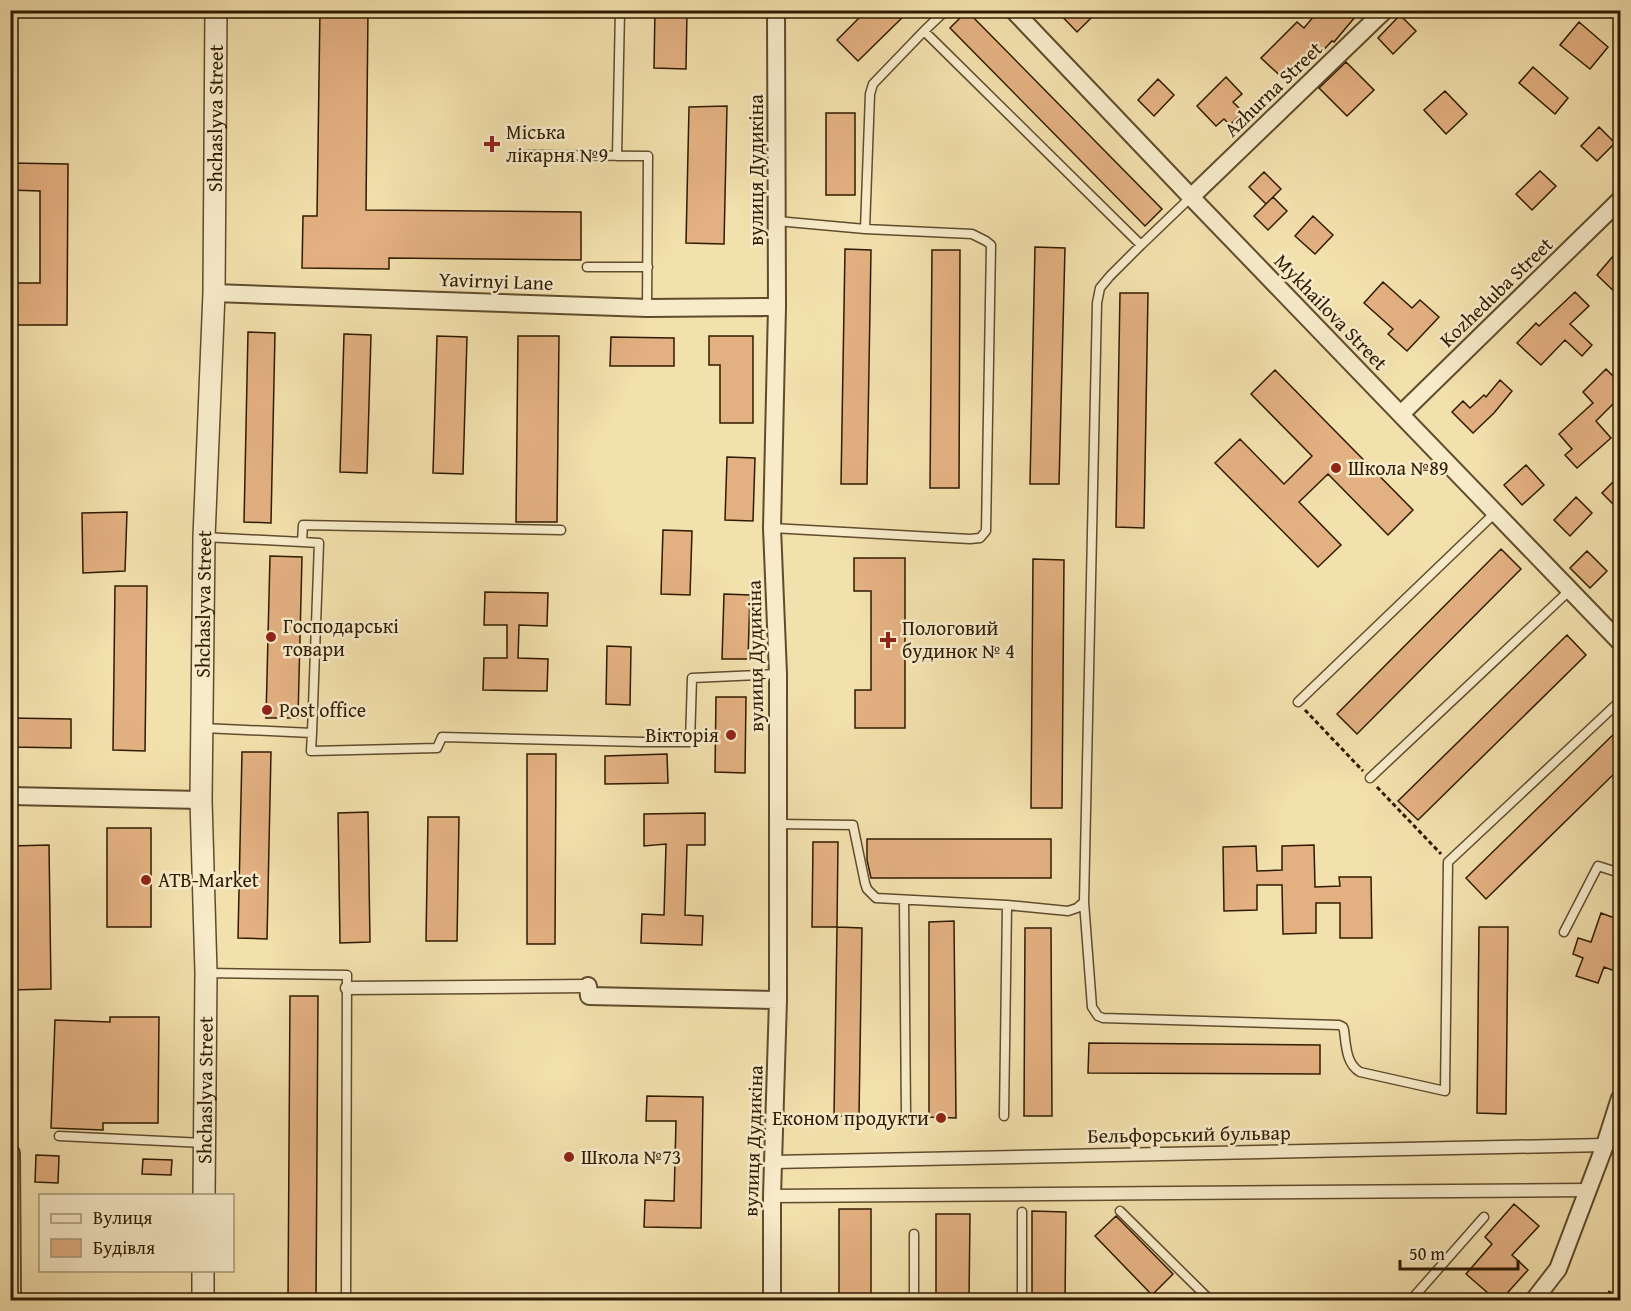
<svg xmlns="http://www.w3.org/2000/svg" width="1631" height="1311" font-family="'Gentium Book Plus',serif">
<rect width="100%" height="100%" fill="#f2e0ad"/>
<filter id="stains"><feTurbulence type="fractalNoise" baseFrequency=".00333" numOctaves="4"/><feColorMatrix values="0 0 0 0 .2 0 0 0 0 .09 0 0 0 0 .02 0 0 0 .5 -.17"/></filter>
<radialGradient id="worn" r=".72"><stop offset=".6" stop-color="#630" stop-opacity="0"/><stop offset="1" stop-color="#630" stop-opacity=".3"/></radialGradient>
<path fill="#e3b081" stroke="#2f1b00" stroke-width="1.5" d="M320,10H368L366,210L581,212V260L389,258V269L302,268L303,216H317Z
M655,10H687L686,69L654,68Z
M867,10H910L858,61L837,40Z
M1056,10H1099L1077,32Z
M1319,10H1361L1334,42L1332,41L1313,61L1311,59L1288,83L1261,58L1297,22L1304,28Z
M967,11L1162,209L1145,226L950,28Z
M1400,15L1416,31L1393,54L1378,38Z
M1579,22L1608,47L1590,69L1560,45Z
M1346,62L1374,90L1347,116L1319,88Z
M1533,67L1568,98L1555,114L1519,83Z
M1226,77L1242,94L1233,102L1243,112L1230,125L1224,119L1216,126L1197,106Z
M1158,79L1174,95L1154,116L1138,100Z
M1445,91L1467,114L1446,134L1424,110Z
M727,106L724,244L686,243L689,107Z
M826,113H855V195H826Z
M1599,127L1615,143L1597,161L1581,146Z
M10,163L68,164L67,325H10V283H40V191L10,190Z
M1540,171L1556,186L1532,210L1516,194Z
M1264,172L1281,189L1266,204L1249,187Z
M1273,197L1287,211L1268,230L1254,216Z
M1313,216L1333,235L1315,254L1295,236Z
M1035,247L1065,248L1059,484H1030Z
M1620,248V297L1597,275Z
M845,249L871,250L867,484H841Z
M932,250H960L959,488H930Z
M1383,282L1412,308L1420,300L1439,317L1407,351L1388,334L1393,329L1364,303Z
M1575,292L1589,306L1570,324L1592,345L1582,356L1565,340L1541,365L1517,343L1536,323L1539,326Z
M1120,293H1148L1144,528L1116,527Z
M248,332L275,333L271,523L244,522Z
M344,334L371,335L367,473L340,472Z
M437,336L467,337L463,474L433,473Z
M518,336H559L557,522H516Z
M709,336H753V423H720V365H709Z
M611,337L674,338V366H610Z
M1606,369L1620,383V397L1596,421L1611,438L1577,468L1565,455L1572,449L1559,434L1593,403L1583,392Z
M1275,370L1413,510L1388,535L1328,474L1299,502L1341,545L1318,567L1215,463L1240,439L1284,484L1312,456L1251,394Z
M1500,380L1512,391L1494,413L1473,433L1452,412L1463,401L1470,408L1484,395L1486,397Z
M727,457L755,458L753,521L725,520Z
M1526,465L1544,485L1522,505L1504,485Z
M1620,475V511L1602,493Z
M1576,497L1592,513L1570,536L1554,520Z
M127,512L125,571L83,573L82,513Z
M663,530L692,531L690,595L661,594Z
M1501,549L1521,569L1357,734L1337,714Z
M1587,551L1607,571L1590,588L1570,568Z
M270,556L302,557L298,718H266Z
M854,558H905V728H855V690H871V591H854Z
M1033,559L1064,560L1062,808H1031Z
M115,586H147L145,751L113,750Z
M485,592L548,593L547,626L519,625L518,658L548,659L547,691L483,690L484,658H507V625H484Z
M724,594L750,595L748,659H722Z
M1567,635L1586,655L1418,820L1398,801Z
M607,646L631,647L630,705L606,704Z
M716,697H746L745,773L715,772Z
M10,718L71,719V748L10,747Z
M1620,728V768L1486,899L1466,878Z
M242,752H271L267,939L238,938Z
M527,754H556L555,944H527Z
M667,754L668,783L605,784V756Z
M368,812L370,942L340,943L338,813Z
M705,813V845H687L685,915L703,916L702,945L641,943L642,914L664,915L666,844L644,846V814Z
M428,817H459L457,941H426Z
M107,828H151V927H107Z
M867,839H1051V878H871L867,860Z
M813,842H838L837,927H812Z
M49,845L51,989L10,990V846Z
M1314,845L1315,887L1340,886L1339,877H1371L1372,938H1340V903H1316V933L1283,934L1282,885H1257V910L1224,911L1223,847L1256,846L1257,871L1282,870V846Z
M1601,913L1620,920V973L1604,967L1598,983L1576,976L1583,958L1573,954L1578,938L1591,942Z
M954,921L956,1118L929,1117V922Z
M837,927L862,928L859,1116H834Z
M1479,927H1508L1506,1114L1477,1113Z
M1025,928H1051L1052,1116H1024Z
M290,996H318L316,1300H288Z
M110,1017H159L158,1123H103V1130L51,1128L55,1020L110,1022Z
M1089,1043L1320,1045V1074L1088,1073Z
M647,1096L703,1097L701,1228L644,1227L645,1200L674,1201L676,1121H646Z
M36,1155L59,1156L58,1183L35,1182Z
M143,1159L172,1160L171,1175L142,1174Z
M1514,1204L1539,1226L1512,1255L1528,1270L1501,1300H1496L1466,1274L1492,1244L1485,1237Z
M839,1209H871V1300H839Z
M1032,1211L1066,1212L1065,1300H1032Z
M936,1214H970L969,1300H936Z
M1116,1216L1173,1274L1152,1295L1095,1236Z"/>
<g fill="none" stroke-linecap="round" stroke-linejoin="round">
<g stroke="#604c2b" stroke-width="11">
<path id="service" d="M924,31L1141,245L1191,197
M526,155L648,156L647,308
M617,156L620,10
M777,221L865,229L870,94L873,84L924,31L946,10
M587,267H648
M772,528L970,539L980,538L986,531L991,245L986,241L972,234L865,229
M204,537L302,542L303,525L561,530
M302,542L319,543L312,733
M1298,702L1496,512
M203,728L312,733L311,751L437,748L442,737L644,742H690L692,678L778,674
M1370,778L1570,590
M778,824L853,825L865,883L867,889L876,898L1007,905L1068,911L1077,908L1084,902L1097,303L1100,288L1110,276L1141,245
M904,900L906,1114
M1084,902L1092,1007L1098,1016L1103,1018L1339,1025L1343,1027L1344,1030C1346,1045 1346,1064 1360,1072L1445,1091L1448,862L1620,701
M1564,932L1598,866L1620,873
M207,973L347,975L346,1300
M1004,1116L1007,905
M59,1136L204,1143
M1120,1211L1210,1300
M914,1234V1300
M1022,1300V1212
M1411,1300L1484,1217"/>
</g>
<g stroke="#604c2b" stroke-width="15">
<path id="pedestrian" d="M347,988L588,986
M773,1162L1605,1145
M772,1196L1588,1190"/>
</g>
<g stroke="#604c2b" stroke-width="20">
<path id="minor" d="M1013,10L1191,197L1620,642
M1191,197L1385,10
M214,293L647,308L777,307
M1401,414L1620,200
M10,796L201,800
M588,986L589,996L778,1000
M11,1153L12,1300
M772,1300V1196L778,1000V674L772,528L777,307L776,10
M1534,1300L1558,1269L1605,1145L1620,1098"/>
</g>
<g stroke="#604c2b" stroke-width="24">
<g id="tertiary">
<path id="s1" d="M204,1196L206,973L201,800L204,537L214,293L216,10"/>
<path d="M203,1300V1270"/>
</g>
</g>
<path stroke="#2f1b00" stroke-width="3" stroke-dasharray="4.5 3" stroke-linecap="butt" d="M1305,710L1363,771
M1377,787L1441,854"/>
<use href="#service" stroke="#f7ebca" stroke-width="8"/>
<use href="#pedestrian" stroke="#f7ebca" stroke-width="12"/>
<use href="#minor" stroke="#f7ebca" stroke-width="16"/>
<use href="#tertiary" stroke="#f7ebca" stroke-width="21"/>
<path stroke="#2f1b00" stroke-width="4.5" stroke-dasharray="10 10" stroke-linecap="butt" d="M1606,1300L1620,1274"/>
</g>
<g fill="#8f2418" stroke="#f7ebca" stroke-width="2">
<path d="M489 135h6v6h6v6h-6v6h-6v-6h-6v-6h6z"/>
<circle cx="1336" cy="468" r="6"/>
<circle cx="271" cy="637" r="6"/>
<path d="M885 631h6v6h6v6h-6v6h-6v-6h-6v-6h6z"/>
<circle cx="267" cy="710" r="6"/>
<circle cx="731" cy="735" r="6"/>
<circle cx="146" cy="880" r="6"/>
<circle cx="941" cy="1118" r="6"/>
<circle cx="569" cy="1157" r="6"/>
</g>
<g text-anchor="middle" stroke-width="5" stroke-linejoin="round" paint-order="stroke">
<g font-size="20" fill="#2f1b00" stroke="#f7ebca">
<text transform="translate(1273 89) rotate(-44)" y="7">Azhurna Street</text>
<text dy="7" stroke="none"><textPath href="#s1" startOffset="1078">Shchaslyva Street</textPath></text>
<text transform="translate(756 170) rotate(-90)" y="7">вулиця Дудикіна</text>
<text transform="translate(496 281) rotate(2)" y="7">Yavirnyi Lane</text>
<text transform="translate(1496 292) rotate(-44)" y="7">Kozheduba Street</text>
<text transform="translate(1331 312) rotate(46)" y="7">Mykhailova Street</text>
<text dy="7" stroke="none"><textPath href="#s1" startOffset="592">Shchaslyva Street</textPath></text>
<text transform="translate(755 656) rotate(-91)" y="7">вулиця Дудикіна</text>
<text dy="7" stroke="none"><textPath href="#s1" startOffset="106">Shchaslyva Street</textPath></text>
<text transform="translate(1189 1134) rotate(-1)" y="7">Бельфорський бульвар</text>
<text transform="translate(753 1141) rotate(-88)" y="7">вулиця Дудикіна</text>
</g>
<g font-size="20" fill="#2f1b00" stroke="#f7ebca" text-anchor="start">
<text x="506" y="139">Міська<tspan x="506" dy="23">лікарня №9</tspan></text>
<text x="1348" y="475">Школа №89</text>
<text x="283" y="633">Господарські<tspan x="283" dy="23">товари</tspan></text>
<text x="902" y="635">Пологовий<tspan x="902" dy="23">будинок № 4</tspan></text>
<text x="279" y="717">Post office</text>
<text x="719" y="742" text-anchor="end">Вікторія</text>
<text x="158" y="887">ATB-Market</text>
<text x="929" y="1125" text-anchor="end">Економ продукти</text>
<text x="581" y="1164">Школа №73</text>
</g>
</g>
<rect width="1631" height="1311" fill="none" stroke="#f2e0ad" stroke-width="36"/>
<rect x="12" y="12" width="1607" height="1287" fill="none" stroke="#2f1b00" stroke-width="3"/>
<rect x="18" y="18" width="1595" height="1275" fill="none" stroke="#2f1b00" stroke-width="1.5"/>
<rect x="39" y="1194" width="195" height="78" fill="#f7ebca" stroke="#a79879" stroke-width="1.5"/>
<rect x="51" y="1214" width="30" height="9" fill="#f7ebca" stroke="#a79879" stroke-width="1.5"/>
<text x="93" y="1224" font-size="18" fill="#2f1b00">Вулиця</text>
<rect x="51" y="1239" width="30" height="18" fill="#e3b081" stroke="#a79879" stroke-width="1.5"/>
<text x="93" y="1254" font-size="18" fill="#2f1b00">Будівля</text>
<path d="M1400 1260v9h118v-9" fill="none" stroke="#2f1b00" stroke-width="3"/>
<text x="1409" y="1260" font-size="18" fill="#2f1b00" stroke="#f7ebca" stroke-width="4.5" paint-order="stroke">50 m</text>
<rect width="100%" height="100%" filter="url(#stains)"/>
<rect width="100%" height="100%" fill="url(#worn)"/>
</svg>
